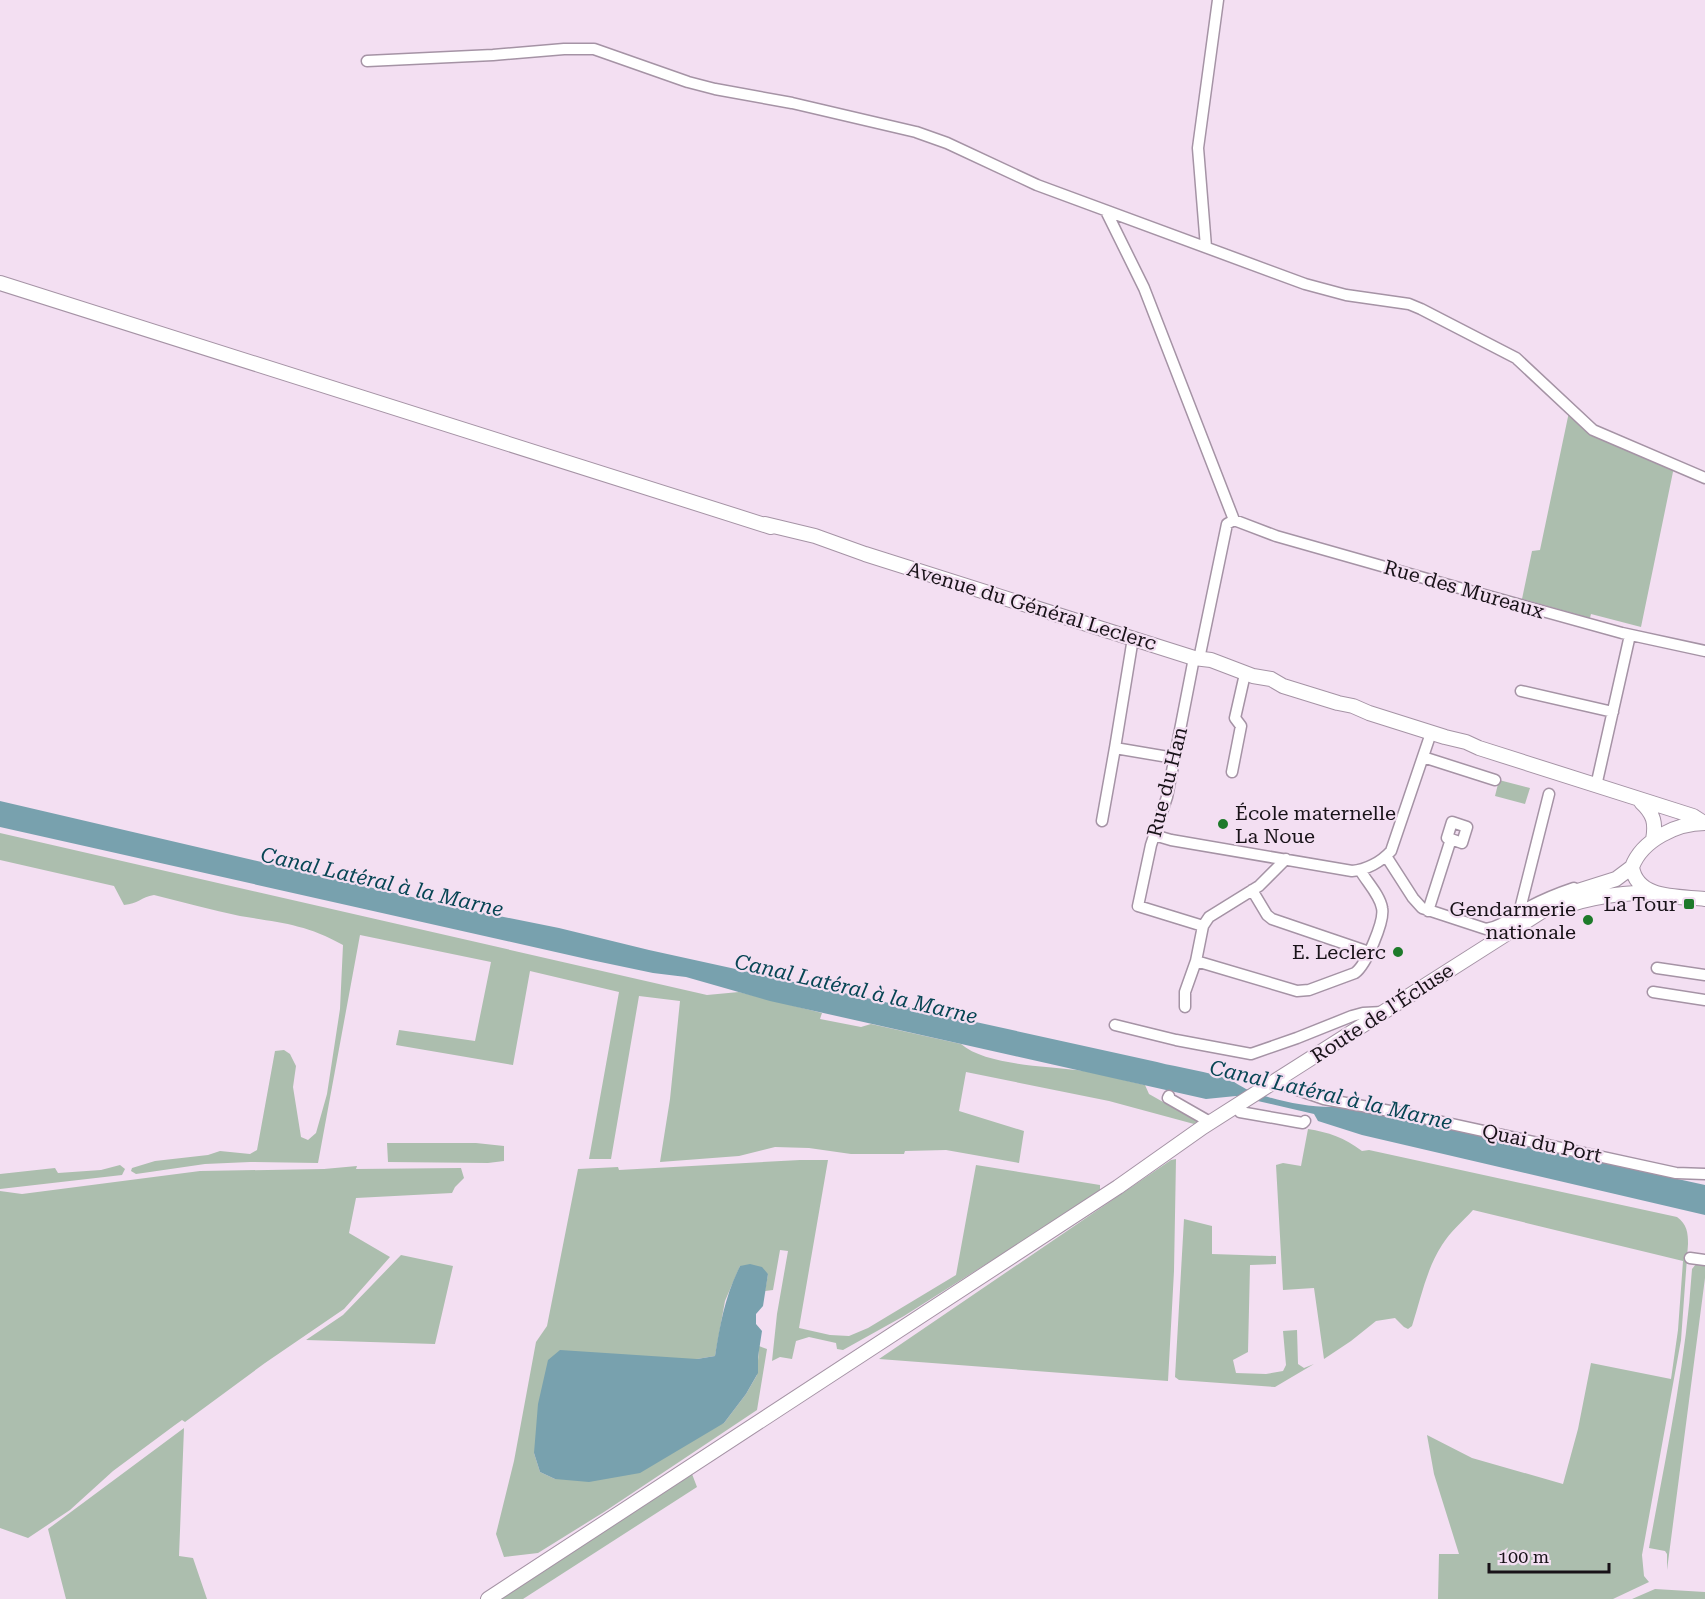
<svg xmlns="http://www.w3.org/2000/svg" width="1705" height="1599" font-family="'Roboto Serif',serif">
<rect width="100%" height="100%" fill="#f3dff2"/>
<path fill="#acbeae" d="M1569,412L1598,438L1632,450L1674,467L1641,627L1591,614L1590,618L1522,599L1532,551L1540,550Z
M1499,780L1530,788L1525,804L1495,796Z
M0,833L707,995L739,992L822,1013L820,1019L861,1027L871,1024L961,1044C985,1065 1045,1066 1077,1070C1099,1073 1122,1080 1145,1085L1149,1094L1179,1111L1200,1120L1194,1124L1109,1101L966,1072L959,1111L1024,1131L1019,1163L946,1150L905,1151L904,1154H851L809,1148L775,1147L739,1156L660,1162L670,1099L680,1001L639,996L611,1159H589L619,992L530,971L513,1065L396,1045L399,1030L475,1041L491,962L360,935L318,1163L250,1162L205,1164L136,1174L131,1171L132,1168L155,1161L208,1155L220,1151L250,1154L257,1150L275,1051L284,1050L290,1054L296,1066L293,1087L301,1137L308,1140L316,1133L327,1094L340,1009L343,945C305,924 281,923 240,916C212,910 183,902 154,895C141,897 138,904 124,905L114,886L0,860Z
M1308,1129C1328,1132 1345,1138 1362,1151L1369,1150L1677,1217C1687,1224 1688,1233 1688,1244L1681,1340L1642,1555L1644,1576L1649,1582L1613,1599H1438L1439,1554H1459L1434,1474L1427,1435L1472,1458L1563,1484L1578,1429L1591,1363L1671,1379L1678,1330L1683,1261L1473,1210C1463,1221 1450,1232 1442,1245C1426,1270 1421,1298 1412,1326L1408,1329L1404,1327L1395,1318L1376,1321L1351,1341L1324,1359L1314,1288L1283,1290L1276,1165L1283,1163L1301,1166Z
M387,1143H476L504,1146V1161L488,1163L388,1162Z
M1176,1159L1174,1271L1168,1381L879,1359L1171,1160Z
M800,1160H828L799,1328L830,1335L849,1336L868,1328L956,1275L976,1165L1100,1185V1192L904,1316L843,1350L837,1349L836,1343L809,1337L796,1341L792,1359L780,1357L772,1361L777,1314L788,1251L780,1250L773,1290L765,1291L768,1274L740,1266L725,1301L715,1356L697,1359L534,1453L540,1472L555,1479L724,1423L746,1394L757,1375L759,1346L767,1349L757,1410L604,1512L538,1553L504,1557L496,1534L514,1461L536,1342L547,1326L578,1169L618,1167L619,1170Z
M120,1165L125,1169L122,1175L0,1189V1174L55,1168L58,1173L101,1170Z
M357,1166L356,1169L461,1168L464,1178L455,1187L452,1193L356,1198L349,1233L390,1257L344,1309L265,1363L185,1422L182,1420L175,1425L113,1471L70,1510L28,1538L0,1528V1191L22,1194L200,1171L324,1169Z
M1184,1219L1212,1226V1254L1276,1256V1264L1250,1265L1248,1352L1233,1360L1236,1373L1266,1374L1283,1371L1286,1365L1283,1331L1297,1330L1298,1364L1304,1368L1314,1364L1275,1387L1179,1380L1175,1377Z
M401,1255L453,1266L435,1344L306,1340L343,1315Z
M1696,1264L1705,1265V1278L1667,1570V1554L1665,1551L1649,1548C1666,1455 1686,1363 1692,1269Z
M184,1428L179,1556L193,1558L207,1599H66L48,1529Z
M692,1474L697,1487L523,1599H499Z
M1655,1589L1705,1592V1599H1632Z"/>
<path fill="#78a1ae" d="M0,801L459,908L559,928L649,950L1157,1062C1180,1068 1208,1071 1230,1080C1235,1082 1240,1086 1246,1089C1273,1101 1317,1110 1346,1106L1705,1185V1215L1362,1135L1318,1121L1314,1114L1236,1096L1206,1099L770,1001L686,977L653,973L591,960L0,827Z
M750,1264L762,1267L768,1274L763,1306L756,1314V1324L762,1331L758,1357V1373L746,1394L724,1423L640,1473L589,1482L555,1479L540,1472L534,1453L538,1404L548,1360L560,1350L697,1359L715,1356C720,1325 725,1296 740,1266Z"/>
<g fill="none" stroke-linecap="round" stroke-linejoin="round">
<g stroke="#a593a5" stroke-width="13">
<path id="minor" d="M367,61L493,55L564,49H594L688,82L715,89L792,103L916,132L947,143L1037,185L1305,284L1346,295L1409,304L1421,309L1516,358L1593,430L1705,478
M1106,211L1144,288L1234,520
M1206,247L1198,148L1218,0
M1133,638L1115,748L1174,758
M1194,658L1167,797L1151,845L1138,906L1203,926
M1199,659L1227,524L1234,520L1276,536L1445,584L1622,633L1705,651
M1521,691L1613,712
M1423,757L1495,780
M1232,772L1241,726L1235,718L1245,674
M1596,786L1630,635
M1102,821L1115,748
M1154,835L1171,840L1352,871C1366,870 1381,862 1391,851L1431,733
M1386,856L1413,898L1422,908L1486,929C1502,927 1515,914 1529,907C1544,899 1559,893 1574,888
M1286,859L1259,886L1209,917L1203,926L1196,961L1297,991L1309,990L1355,973C1366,965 1385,921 1382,908C1380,895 1366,881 1360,870
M1252,890L1267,915L1272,919L1369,952
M1428,911L1451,839L1447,838L1452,822L1467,827L1462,843L1451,839
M1519,913L1549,794
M1657,968L1705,975
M1653,992L1705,1000
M1185,1007V992L1196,961
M1115,1025L1176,1040L1251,1054L1297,1038L1352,1016L1363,1013L1383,1012
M1275,1082L1324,1099L1401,1113L1676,1173L1705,1174
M1169,1096L1168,1098L1210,1122
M1235,1106L1240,1112L1297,1122L1303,1123L1305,1121
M1690,1258L1705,1260"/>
</g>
<g stroke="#a593a5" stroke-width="16">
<path id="major" d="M0,283L771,527
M765,524L815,536L865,554L1194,658L1211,660L1253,676L1271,679L1283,686L1338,703L1353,706L1369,713L1445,737L1466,742L1479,748L1693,816L1704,823
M1641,802C1654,814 1656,823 1653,840
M1705,823C1677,823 1642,840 1632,867C1637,900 1679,896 1705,899
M1561,908C1590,896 1619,894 1650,892
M488,1599L1118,1187L1203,1127L1547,908L1578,891L1616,879L1632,867"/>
</g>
<use href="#minor" stroke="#fff" stroke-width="10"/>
<use href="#major" stroke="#fff" stroke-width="14"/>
</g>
<g fill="#1d7a2a" stroke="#f3dff2" stroke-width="2">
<circle cx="1223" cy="824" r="6"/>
<rect x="1683" y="898" width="12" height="12" rx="3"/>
<circle cx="1588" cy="920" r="6"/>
<circle cx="1398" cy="952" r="6"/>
</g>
<g text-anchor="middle" stroke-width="4.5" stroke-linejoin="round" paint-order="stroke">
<g font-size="20" fill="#181218" stroke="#f3dff2">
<text transform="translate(1464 589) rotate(16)" y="7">Rue des Mureaux</text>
<text transform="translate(1032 606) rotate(17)" y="7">Avenue du Général Leclerc</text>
<text transform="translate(1167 782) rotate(-76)" y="7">Rue du Han</text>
<text transform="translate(1382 1013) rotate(-33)" y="7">Route de l'Écluse</text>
<text transform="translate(1542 1143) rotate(12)" y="7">Quai du Port</text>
</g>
<g font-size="20" fill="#181218" stroke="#f3dff2" text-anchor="end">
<text x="1235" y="820" text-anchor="start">École maternelle<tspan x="1235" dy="23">La Noue</tspan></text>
<text x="1677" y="911">La Tour</text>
<text x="1576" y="916">Gendarmerie<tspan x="1576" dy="23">nationale</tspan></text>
<text x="1386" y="959">E. Leclerc</text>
</g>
<g font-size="21" font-style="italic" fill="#074554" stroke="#f3dff2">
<text transform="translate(382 882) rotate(13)" y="7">Canal Latéral à la Marne</text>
<text transform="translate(856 989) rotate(13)" y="7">Canal Latéral à la Marne</text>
<text transform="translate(1331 1095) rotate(13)" y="7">Canal Latéral à la Marne</text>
</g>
</g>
<path d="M1489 1563v9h120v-9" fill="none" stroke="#181218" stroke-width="3"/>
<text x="1498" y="1563" font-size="18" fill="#181218" stroke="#f3dff2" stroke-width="4.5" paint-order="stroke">100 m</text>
</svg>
